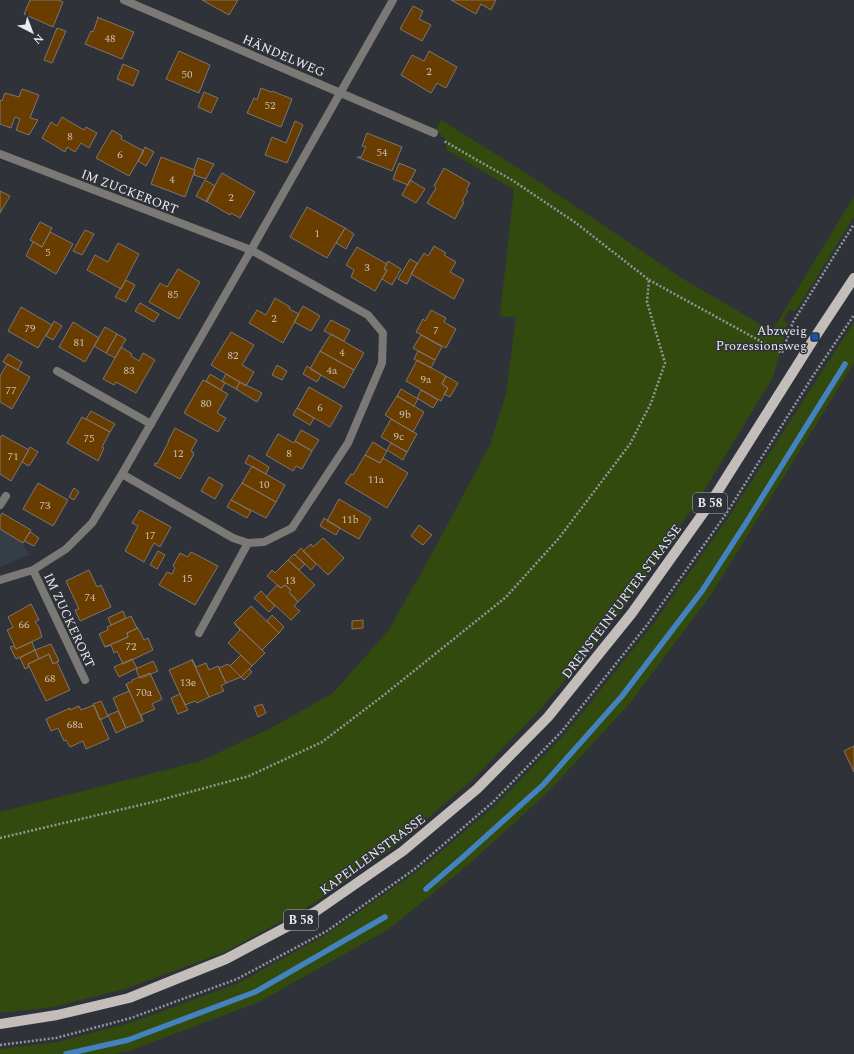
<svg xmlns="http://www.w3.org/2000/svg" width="854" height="1054" font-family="Spectral,serif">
<rect width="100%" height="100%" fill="#2f3339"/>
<path fill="#353d47" d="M2,513L31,530L23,544L29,555L0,567V517Z"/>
<path fill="#324a0d" d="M441,120L526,173L680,277L772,331L854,196V217L795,312L790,309L783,320L788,323L773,377L702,494L624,608L540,710L471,781L398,844L311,905L225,952L125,989L53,1007L0,1013V812L201,761L271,728L333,693L388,631L429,559L490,445L506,394L516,317L500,316L514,190L445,149L448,143L436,129Z
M854,322V363L710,596L630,703L549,791L468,865L389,929L259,1002L129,1051L113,1054H0V1049L58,1042L133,1022L239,983L329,933L419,870L496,805L566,733L651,627L728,518Z"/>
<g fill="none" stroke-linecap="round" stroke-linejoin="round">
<path stroke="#4481bf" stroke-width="5.5" d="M426,889L463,857L543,785L622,696L702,591L746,523L845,364
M66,1054L128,1040L255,992L385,917"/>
</g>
<path fill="#693c00" stroke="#7c7671" d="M30,0H58L63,2L53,27L24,14Z
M202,0H238L229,15Z
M451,0H496L491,10L481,4L476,14Z
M413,6L423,11L419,19L431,25L422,41L400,29Z
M97,17L134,32L122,59L85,44L91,31L93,32L98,18Z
M57,28L66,31L52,63L44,60Z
M179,51L210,65L199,93L166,79Z
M429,51L457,67L446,88L437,83L431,93L401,75L412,55L424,61Z
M123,64L139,71L133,86L117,79Z
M261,88L271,92L272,91L292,99L281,127L247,113L254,98L257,100Z
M22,89L39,95L30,118L38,120L29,135L16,130L20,119L15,117L11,128L0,124V100L2,101L5,93L19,97Z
M204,92L218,98L211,113L198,107Z
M62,117L84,130L86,127L97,133L89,148L81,143L75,152L67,147L65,152L42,138L51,122L57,126Z
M295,121L303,125L287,163L265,155L272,137L286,143Z
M112,130L122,136L121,139L144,151L129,176L96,158Z
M367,133L402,147L392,171L357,157H361L366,147L362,146Z
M145,147L154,152L146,166L138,161Z
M161,157L195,170L185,197L151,184Z
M198,158L214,164L206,179L194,175L195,170L194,169Z
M399,163L416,170L408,185L393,179Z
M444,168L470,183L466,190L468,191L462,201L464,202L455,219L427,203L436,188L434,186Z
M222,173L255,192L240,218L231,213L230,215L206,201Z
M205,180L215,186L207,202L196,196Z
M410,180L425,189L416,203L402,195Z
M0,191L10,196L0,213Z
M307,207L345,228L327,258L290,237Z
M40,222L52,228L42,247L30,240Z
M345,228L354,234L346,249L336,243Z
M85,230L94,234L82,255L73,251Z
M50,232L73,244L56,274L26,256L33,242L42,247Z
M118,243L139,254L121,289L87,270L95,255L108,262Z
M434,246L446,253L444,255L456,262L450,272L464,280L454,299L411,274L424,253L428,256Z
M357,247L387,264L384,269L387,270L375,291L351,277L354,270L346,265Z
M410,259L417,263L407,284L398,279Z
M388,261L401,269L392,285L382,279L387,270L384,269Z
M178,269L200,282L179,319L149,302L160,283L167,287Z
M126,280L135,285L126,302L115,297Z
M275,298L290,307L289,309L299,314L283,343L249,323L257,310L266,315Z
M140,303L159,314L154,322L135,311Z
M303,306L320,316L311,331L294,322Z
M21,307L52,325L38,348L8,331Z
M431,310L446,318L444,322L456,329L446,348L416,332L423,319L425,321Z
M331,320L350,330L344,341L324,331Z
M54,321L62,326L53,340L46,336Z
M73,322L99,338L85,362L59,347Z
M105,327L117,334L106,353L94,346Z
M231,332L254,345L242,365L254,372L246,386L211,365Z
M117,334L126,339L115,358L106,353Z
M331,334L364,353L354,370L320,351Z
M421,335L442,347L435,360L413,348Z
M121,347L132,354L131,356L139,361L143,353L155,360L136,393L116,382L114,385L103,379Z
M320,351L354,370L344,388L310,369Z
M418,351L435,360L431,368L414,359Z
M8,354L22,362L18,370L3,362Z
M417,360L446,376L442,384L448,388L441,401L406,381Z
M7,364L30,377L12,409L0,402V376Z
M277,365L287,371L282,380L272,375Z
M307,366L321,375L317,382L303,374Z
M210,374L225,383L221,390L206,381Z
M226,374L240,382L236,389L222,381Z
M446,376L458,383L450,397L444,394L448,388L442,384Z
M203,380L228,394L217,413L226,418L218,432L184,413Z
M240,382L262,393L257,402L236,389Z
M309,387L342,406L330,427L297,408Z
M401,389L418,399L414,406L397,396Z
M421,390L438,400L433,408L417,398Z
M397,396L424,412L413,432L385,415Z
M297,408L314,418L310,425L293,415Z
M91,411L115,424L110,432L86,419Z
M82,417L110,432L102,447L104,448L98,461L67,443Z
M391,419L417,434L407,452L381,437Z
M175,428L197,440L191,451L193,452V453L194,454L180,479L154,465L155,463L157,464L169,441H168Z
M301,430L319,440L312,451L295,441Z
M278,434L294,443L295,441L312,451L302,469L296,466L293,471L266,455Z
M2,435L29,450L11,481L0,474V438Z
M373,442L387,451L380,463L365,455Z
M391,443L407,452L403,460L387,450Z
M30,447L38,452L29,466L22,462Z
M249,455L269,467L266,474L245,463Z
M365,455L380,463L383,458L408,473L387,508L345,483L351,474L353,475Z
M252,466L285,485L276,502L242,483Z
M209,477L223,485L215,499L201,491Z
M38,483L68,500L53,526L23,509Z
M242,483L276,502L266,518L231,500Z
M74,488L79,492L74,500L69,497Z
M339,499L371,518L359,539L327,521Z
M231,500L251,511L247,518L227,507Z
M140,510L171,527L160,547L154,543L144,562L125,551L138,526L132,523Z
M2,513L31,530L23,543L0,529V517Z
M324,518L340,528L336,535L320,526Z
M419,525L432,535L423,545L411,536Z
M30,532L39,538L34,546L24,541Z
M323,538L344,558L328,575L303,551L311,544L313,547Z
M301,548L316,564L311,570L295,555Z
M158,551L165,555L157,569L150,565Z
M191,552L218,566L195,605L159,585L167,572L172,574L175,568L173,566L180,553L188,557Z
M294,554L305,564L299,570L288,560Z
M288,560L315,585L298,602L289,592L291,590L285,585L281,588L267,576L272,570L275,573Z
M89,570L97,587L101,585L111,607L80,621L75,610L79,609L66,581Z
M277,585L281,588L285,585L291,590L289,592L298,602L294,606L300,611L291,620L266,597Z
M261,591L275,606L269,612L254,598Z
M31,604L39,620L35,622L39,627L42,637L16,649L7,630L13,627L8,617Z
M251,606L279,633L262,650L265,653L234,623Z
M123,611L126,618L111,625L108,618Z
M272,615L284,627L279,633L267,621Z
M131,616L137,628H138L127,633L128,637L105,647L99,634L108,630L107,627Z
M363,620V628L352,629V621Z
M234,623L265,653L252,666L228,643L240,630Z
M138,628L144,640L148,638L153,650L123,664L117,651L114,653L111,645L105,647L128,637L127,633Z
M32,642L35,650L16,659L10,647L14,646L16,649Z
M51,644L59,661L53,664L49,654L39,659L35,650Z
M35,650L39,659L28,664L29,667L25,669L20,658Z
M49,654L53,664L57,662L70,690L46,701L28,664Z
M241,655L252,666L241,677L230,666Z
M132,659L137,668L119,677L114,667Z
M192,659L196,667L206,663L209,670L218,666L226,683L221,686L224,691L209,697Z
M192,660L209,697L197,703L195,701L185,705L169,670Z
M153,661L158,671L141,678L139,677L136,669Z
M228,664L241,677L226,683L219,668Z
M249,669L252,672L244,680L241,677Z
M150,673L162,699L152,704L155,709L141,715L143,721L126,684L133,681L132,680Z
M126,684L143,721L126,728L113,698L129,691Z
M180,694L188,710L178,714L171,698Z
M101,701L108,716L100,720L93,704Z
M262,704L266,713L258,717L254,707Z
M94,705L109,739L86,749L83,741L70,747L66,740L64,741L58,728L51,731L46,719L70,708V710L79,706L81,710Z
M118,711L126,728L116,733L108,715Z
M854,746V772L844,751Z"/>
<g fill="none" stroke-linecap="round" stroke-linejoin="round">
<path stroke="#93959a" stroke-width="2.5" stroke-dasharray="2 2" stroke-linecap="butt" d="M649,280L782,353L793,322L854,224
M0,838L153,802L249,776L322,742L384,695L506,597L559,538L630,444L651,403L665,363L647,302L649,280L576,223L512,180L444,141
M0,1045L56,1038L131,1018L237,979L327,931L416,868L493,802L562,731L647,625L726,514L813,376L854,315"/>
<path stroke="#7b7976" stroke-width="8" d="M57,371L151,424
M0,505L6,496
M33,570L85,680"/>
<path stroke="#7b7976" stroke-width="8" d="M124,0L434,133
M0,154L251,250L368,315L383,333L382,363L348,443L292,528L264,542L248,543L233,538L122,474
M0,580L33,570L66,549L92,523L122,474L251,250L393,0
M199,633L248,543"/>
<path stroke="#c3beb9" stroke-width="10" d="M0,1024L57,1015L129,998L226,959L315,912L403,851L477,789L548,717L632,613L711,502L815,337L854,278"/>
</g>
<rect fill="#1a4fb4" stroke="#2f3339" stroke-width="1.5" x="811" y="333" width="8" height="8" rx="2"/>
<g text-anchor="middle" stroke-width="3" stroke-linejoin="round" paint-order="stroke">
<g font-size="11" fill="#c8beb2">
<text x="110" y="42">48</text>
<text x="429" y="75">2</text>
<text x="187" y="78">50</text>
<text x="270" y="109">52</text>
<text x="70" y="140">8</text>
<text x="382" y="156">54</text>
<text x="120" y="158">6</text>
<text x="172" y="183">4</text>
<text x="231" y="201">2</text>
<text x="317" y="237">1</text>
<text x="48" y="256">5</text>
<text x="367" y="271">3</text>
<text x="173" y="298">85</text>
<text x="274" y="322">2</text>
<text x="30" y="332">79</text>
<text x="436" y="334">7</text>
<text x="79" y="346">81</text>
<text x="342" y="356">4</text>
<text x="233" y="359">82</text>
<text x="129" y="374">83</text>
<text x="332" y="374">4a</text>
<text x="426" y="383">9a</text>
<text x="11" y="394">77</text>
<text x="206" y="407">80</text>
<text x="320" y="411">6</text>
<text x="405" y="418">9b</text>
<text x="399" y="440">9c</text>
<text x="89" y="442">75</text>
<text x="178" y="457">12</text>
<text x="289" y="457">8</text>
<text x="13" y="460">71</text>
<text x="376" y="483">11a</text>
<text x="264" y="488">10</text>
<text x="45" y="509">73</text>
<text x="350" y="523">11b</text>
<text x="150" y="539">17</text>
<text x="187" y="582">15</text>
<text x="290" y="584">13</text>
<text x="90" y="601">74</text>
<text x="24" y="628">66</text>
<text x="131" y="650">72</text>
<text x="50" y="682">68</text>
<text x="188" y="686">13e</text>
<text x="144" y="696">70a</text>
<text x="75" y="728">68a</text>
</g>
<g fill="#2f3339" stroke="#b0b3b8" stroke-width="1">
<rect x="693" y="493" width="34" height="20" rx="3"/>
<rect x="284" y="910" width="34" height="20" rx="3"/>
</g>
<g font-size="12" font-weight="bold" fill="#e8eaee">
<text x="710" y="507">B 58</text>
<text x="301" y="924">B 58</text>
</g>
<g font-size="13" fill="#e8eaee" stroke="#2f3339">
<text transform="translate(284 55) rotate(23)" y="5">HÄNDELWEG</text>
<text transform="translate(130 191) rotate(21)" y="5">IM ZUCKERORT</text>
<text transform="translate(621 601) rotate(-53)" y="5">DRENSTEINFURTER STRASSE</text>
<text transform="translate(70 620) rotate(65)" y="5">IM ZUCKERORT</text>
<text transform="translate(372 854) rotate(-36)" y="5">KAPELLENSTRASSE</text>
</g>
<g font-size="13" fill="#e8eaee" stroke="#2f3339" text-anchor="end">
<text x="807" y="335">Abzweig<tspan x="807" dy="15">Prozessionsweg</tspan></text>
</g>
</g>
<g transform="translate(32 32) rotate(138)" stroke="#2f3339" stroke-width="3" paint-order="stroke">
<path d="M0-3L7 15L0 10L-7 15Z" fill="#e8eaee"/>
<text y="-6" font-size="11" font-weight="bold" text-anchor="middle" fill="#e8eaee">N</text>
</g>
</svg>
